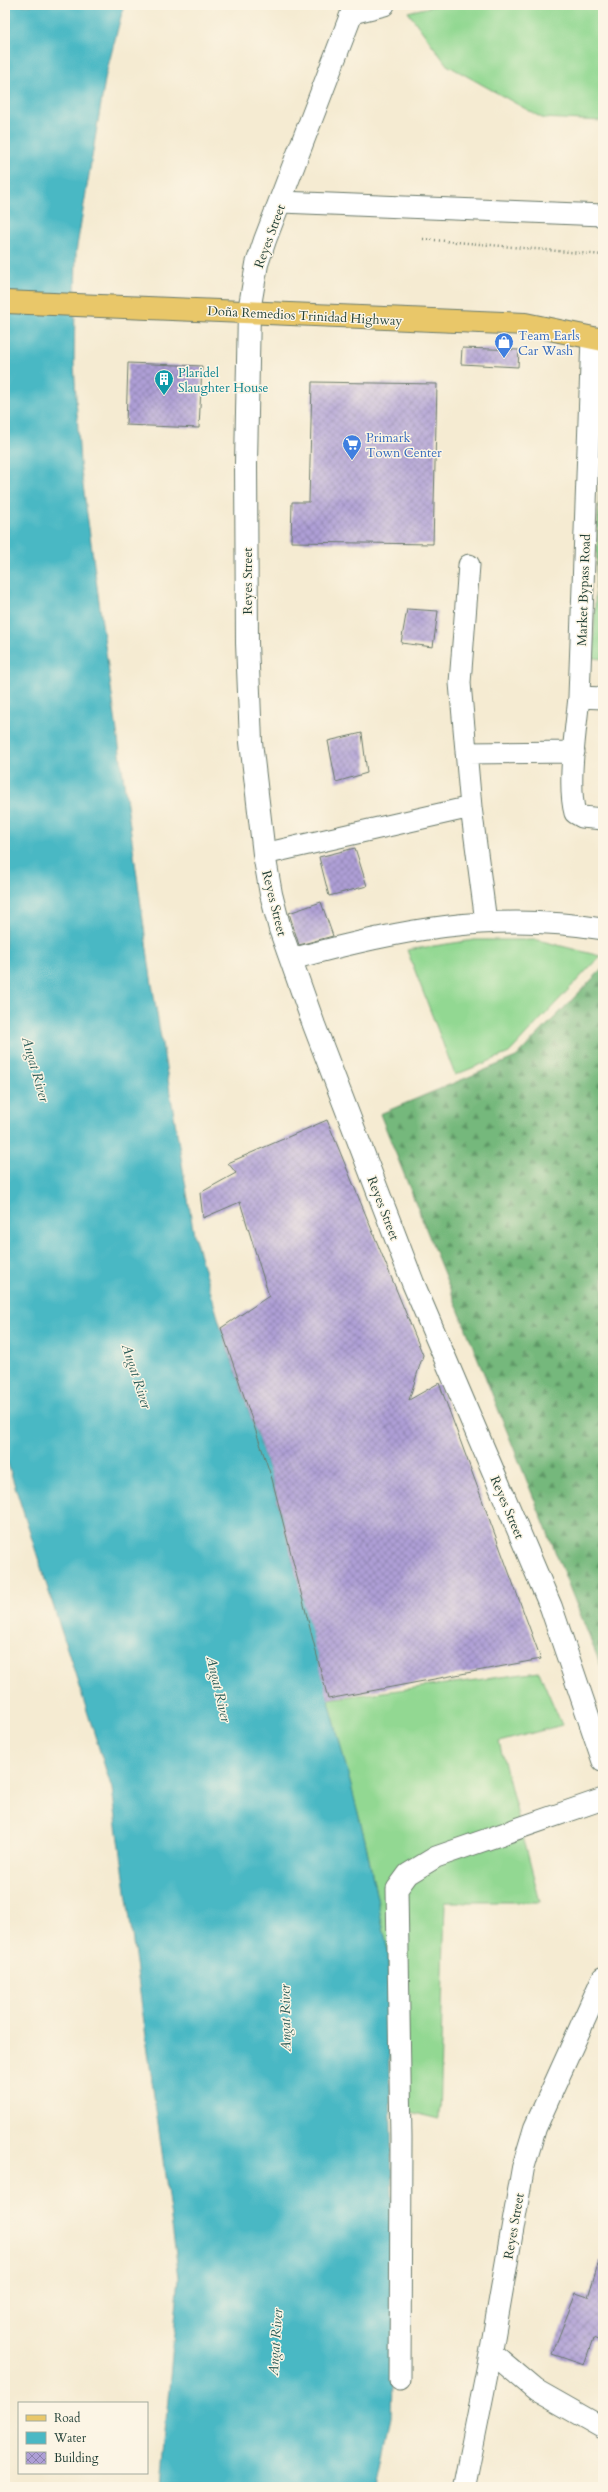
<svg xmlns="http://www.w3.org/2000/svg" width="608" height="2492" font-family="Cardo,serif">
<defs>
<pattern id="forest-firs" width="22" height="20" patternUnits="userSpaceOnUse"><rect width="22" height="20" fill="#75b87c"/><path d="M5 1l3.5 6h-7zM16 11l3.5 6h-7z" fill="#5f9766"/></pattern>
<pattern id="building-cross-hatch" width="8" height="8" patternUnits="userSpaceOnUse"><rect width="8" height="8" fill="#ae9fd6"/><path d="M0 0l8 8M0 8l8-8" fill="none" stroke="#8d83ae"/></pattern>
</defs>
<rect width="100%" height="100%" fill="#fcf5e5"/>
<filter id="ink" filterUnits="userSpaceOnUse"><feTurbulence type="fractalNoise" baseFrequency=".025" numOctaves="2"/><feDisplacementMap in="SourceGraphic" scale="8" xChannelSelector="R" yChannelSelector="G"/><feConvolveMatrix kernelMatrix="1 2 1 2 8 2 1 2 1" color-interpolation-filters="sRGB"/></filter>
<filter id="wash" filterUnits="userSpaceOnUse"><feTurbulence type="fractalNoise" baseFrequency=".012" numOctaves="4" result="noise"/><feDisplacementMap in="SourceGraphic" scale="16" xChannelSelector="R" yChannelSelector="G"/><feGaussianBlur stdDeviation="0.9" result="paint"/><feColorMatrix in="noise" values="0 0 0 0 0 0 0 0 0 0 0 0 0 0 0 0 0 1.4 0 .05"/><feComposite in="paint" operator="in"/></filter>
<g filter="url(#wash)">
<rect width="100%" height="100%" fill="#f5ebd2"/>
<path fill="#92d892" stroke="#588a63" d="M438,5H603V121L542,118L447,65L408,12Z
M600,467H603V659L593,658Z
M474,940H538L600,956L509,1053L455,1075L407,950Z
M539,1672L562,1725L499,1742L540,1902H445L439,2119L394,2108L388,1952L365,1840L328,1699Z"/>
<path fill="url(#forest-firs)" stroke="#4a7a58" d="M603,968V1671L380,1114L516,1057Z"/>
<path fill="#4ab8c4" stroke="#347a7c" d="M5,5H124L106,74L76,252L74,364L80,463L151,978L194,1235L221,1328L272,1479L365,1840L388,1952L394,2308L391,2418L376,2487H160L179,2277L112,1789L5,1455Z"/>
<g id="blocks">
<path fill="url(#building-cross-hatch)" d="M462,348L519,350L518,367L461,364Z
M128,363L202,366L199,428L126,425Z
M312,382L437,384L433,544L291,542L292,502H309Z
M407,609L438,611L433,647L401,643Z
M362,733L367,773L336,782L328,741Z
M355,848L367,886L329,896L319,857Z
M321,902L333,936L299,945L289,913Z
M327,1120L423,1355L409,1400L439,1383L541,1659L328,1699L272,1479L221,1328L269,1296L240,1202L203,1218L200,1193L236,1173L228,1163Z
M599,2261L603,2262V2342L593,2338L584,2365L552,2354L576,2293L588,2297Z"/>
</g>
</g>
<g filter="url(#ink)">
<use href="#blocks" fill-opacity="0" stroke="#6a7a6b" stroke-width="1"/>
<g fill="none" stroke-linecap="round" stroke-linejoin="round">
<g stroke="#6a7a6b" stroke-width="23">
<path id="minor" d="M352,13L384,5
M281,202L603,215
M592,338L579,697C576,729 567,784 575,813L582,817L603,819
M469,565L460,683L471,807L486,922
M579,697L603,698
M466,753L574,752
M264,854L471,807
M292,959C398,930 492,911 603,929
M491,2352L536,2390L603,2428
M400,2380L401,2138L397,1889L408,1874L436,1857L603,1799"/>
</g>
<g stroke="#6a7a6b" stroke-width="24">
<path id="tertiary" d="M355,5L265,240L257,264L249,311L246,463L247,643L251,742L264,854L271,894L280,929L314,1025L413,1283L551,1607L603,1760
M464,2487L491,2352L523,2168L535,2128L603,1978"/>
</g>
<g stroke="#6a7a6b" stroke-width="24">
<path id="primary" d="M5,302L525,324L603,340"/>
</g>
<path stroke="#6a7a6b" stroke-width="2.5" stroke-dasharray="1 3" stroke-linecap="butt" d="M423,239L603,255"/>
<use href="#minor" stroke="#fff" stroke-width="21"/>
<use href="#tertiary" stroke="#fff" stroke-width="22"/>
<use href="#primary" stroke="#e9c769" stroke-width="22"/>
</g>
</g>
<defs>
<g id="shop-pin" transform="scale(1)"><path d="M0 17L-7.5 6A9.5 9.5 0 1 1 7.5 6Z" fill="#3f7fe0" stroke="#fcf5e5"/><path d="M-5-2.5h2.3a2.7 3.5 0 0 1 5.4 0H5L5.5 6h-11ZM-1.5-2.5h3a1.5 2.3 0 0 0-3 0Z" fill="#fff"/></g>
<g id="building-pin" transform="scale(1)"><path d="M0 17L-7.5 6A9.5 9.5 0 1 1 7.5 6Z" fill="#0f9aa8" stroke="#fcf5e5"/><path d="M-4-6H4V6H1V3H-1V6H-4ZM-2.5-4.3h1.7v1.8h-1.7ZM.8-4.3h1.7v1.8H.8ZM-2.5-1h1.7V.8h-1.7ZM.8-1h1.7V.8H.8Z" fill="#fff"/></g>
<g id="supermarket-pin" transform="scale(1)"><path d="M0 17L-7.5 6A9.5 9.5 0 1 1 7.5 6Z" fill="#3f7fe0" stroke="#fcf5e5"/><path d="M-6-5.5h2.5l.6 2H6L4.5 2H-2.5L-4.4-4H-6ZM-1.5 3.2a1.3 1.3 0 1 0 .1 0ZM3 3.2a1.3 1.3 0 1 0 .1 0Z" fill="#fff"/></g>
</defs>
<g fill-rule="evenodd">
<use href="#shop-pin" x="504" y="342"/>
<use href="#building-pin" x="164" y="379"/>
<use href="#supermarket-pin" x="352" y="444"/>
</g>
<g text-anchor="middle" stroke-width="3" stroke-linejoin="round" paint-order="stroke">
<g font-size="13" fill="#1f3d34" stroke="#fcf5e5">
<text transform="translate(269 236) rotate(-70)" y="5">Reyes Street</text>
<text transform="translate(305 315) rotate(3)" y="5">Doña Remedios Trinidad Highway</text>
<text transform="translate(247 581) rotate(-90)" y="5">Reyes Street</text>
<text transform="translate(583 590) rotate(-88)" y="5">Market Bypass Road</text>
<text transform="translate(275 903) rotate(76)" y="5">Reyes Street</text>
<text transform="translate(384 1208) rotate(69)" y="5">Reyes Street</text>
<text transform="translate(508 1507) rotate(67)" y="5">Reyes Street</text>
<text transform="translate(513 2226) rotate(-80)" y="5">Reyes Street</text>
</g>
<g font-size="13" fill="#366cbe" stroke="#fcf5e5" text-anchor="start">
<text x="518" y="340">Team Earls<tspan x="518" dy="15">Car Wash</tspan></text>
<text x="366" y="442">Primark<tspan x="366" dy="15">Town Center</tspan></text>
</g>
<g font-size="13" fill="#0d838f" stroke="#fcf5e5" text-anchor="start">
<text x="178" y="377">Plaridel<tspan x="178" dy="15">Slaughter House</tspan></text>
</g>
<g font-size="14" font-style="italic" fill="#2a5c58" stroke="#fcf5e5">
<text transform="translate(36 1069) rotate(74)" y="5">Angat River</text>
<text transform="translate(137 1376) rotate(72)" y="5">Angat River</text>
<text transform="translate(219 1689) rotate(77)" y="5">Angat River</text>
<text transform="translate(285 2018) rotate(-91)" y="5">Angat River</text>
<text transform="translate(275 2342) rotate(-86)" y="5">Angat River</text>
</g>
</g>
<rect width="608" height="2492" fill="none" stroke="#fcf5e5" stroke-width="20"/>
<rect x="18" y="2402" width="130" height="72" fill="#fcf5e5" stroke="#a4ab9e"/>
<rect x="26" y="2415" width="20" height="6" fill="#e9c769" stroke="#a4ab9e"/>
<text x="54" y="2422" font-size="12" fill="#1f3d34">Road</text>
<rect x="26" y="2432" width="20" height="12" fill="#4ab8c4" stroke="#a4ab9e"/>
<text x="54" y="2442" font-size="12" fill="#1f3d34">Water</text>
<rect x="26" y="2452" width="20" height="12" fill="url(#building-cross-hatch)" stroke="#a4ab9e"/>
<text x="54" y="2462" font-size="12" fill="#1f3d34">Building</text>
</svg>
